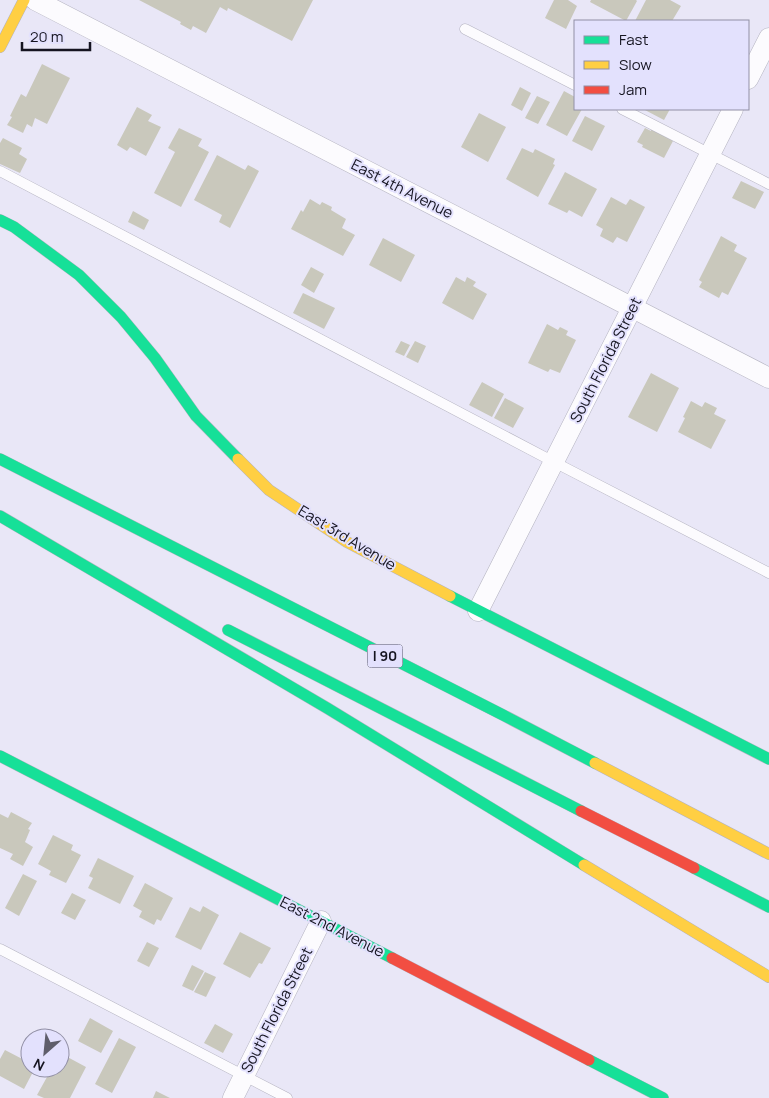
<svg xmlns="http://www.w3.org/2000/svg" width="769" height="1098" font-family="Manrope,sans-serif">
<rect width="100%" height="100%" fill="#e9e7f7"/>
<path fill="#c9c8bc" d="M139,0H313L292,41L228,8L227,11L220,7L206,33L193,26L191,30L180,24L181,22Z
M554,0H568L577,6L566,29L545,18Z
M591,0H636L637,1L626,21L590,2Z
M646,0H670L681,6L672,21H635Z
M42,64L70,78L47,124L35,118L32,127L27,124L23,133L7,125L12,117L10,116L21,94L26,97Z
M520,87L531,93L522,111L511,105Z
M564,91L575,97V109H582L567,136L546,125Z
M537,96L550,102L538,124L525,118Z
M137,107L152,115L148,121L161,127L146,156L130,147L127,151L117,145Z
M643,109H670L664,120Z
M479,113L506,127L488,162L461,147Z
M585,116L605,126L592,151L572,141Z
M179,128L202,139L198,146L209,152L181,207L154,193L175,152L168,148Z
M645,128L651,131V129L673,141L664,158L642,147L643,145L637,142Z
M3,138L22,148L19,154L27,159L20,173L0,164V143Z
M522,148L533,153L535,149L555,159L553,164L555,165L538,197L506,179Z
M217,155L245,170L248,165L259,171L230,228L219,222L222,215L194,200Z
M565,172L597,189L582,217L569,210L567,213L548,204Z
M741,181L764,192L755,209L732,198Z
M611,197L626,205L630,199L645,207L627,242L617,237L613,243L600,236L603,229L596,225Z
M310,199L320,205L322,202L332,207L331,210L346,219L342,228L355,235L343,256L291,229L301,210L303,212Z
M133,211L149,220L144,230L128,222Z
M721,236L737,245L734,251L747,258L728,295L722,292L719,298L699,287L702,282L699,280Z
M383,238L415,255L401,282L369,265Z
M311,267L324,274L314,293L301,285Z
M456,277L465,282L467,277L476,282L473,286L487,294L473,320L442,303Z
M303,293L335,308L324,329L293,313Z
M547,324L558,330L560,327L568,331L566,335L576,340L560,373L550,369L548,372L528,363Z
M401,341L410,345L404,356L395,352Z
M415,341L426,346L418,363L406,357Z
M651,373L679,388L657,432L628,417Z
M482,382L504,394L492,417L469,405Z
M505,398L524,408L513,428L494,418Z
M691,401L702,407L705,402L717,408L714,414L726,420L711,449L678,432L685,418L683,417Z
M11,812L32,823L28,829L30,830L25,842L33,847L23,866L10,859L13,854L0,848V814L8,818Z
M53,835L73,845L71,850L81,855L66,883L49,875L51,871L38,864Z
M98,858L134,876L120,904L88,888L93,878L89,876Z
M23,874L37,881L19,916L5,908Z
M145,883L173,898L161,921L157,919L154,925L139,917L142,911L133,906Z
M72,893L86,900L75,920L61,913Z
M203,906L219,915L201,950L175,937L190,907L200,912Z
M240,932L271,948L262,964L259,963L250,978L223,964Z
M147,942L159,948L149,967L137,961Z
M192,965L204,971L193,991L182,986Z
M205,972L216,977L206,997L194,992Z
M90,1018L113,1031L101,1053L78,1041Z
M215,1024L233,1034L223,1053L204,1043Z
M119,1038L136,1047L112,1093L95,1084Z
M5,1050L30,1063V1068H35L24,1089L0,1076V1059Z
M60,1053L86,1067L70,1098H44L37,1095L52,1068H60Z
M156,1091L170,1098H153Z"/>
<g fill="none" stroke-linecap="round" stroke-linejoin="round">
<g stroke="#b4b3c0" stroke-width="11">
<path id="lane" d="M465,29L575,85
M622,109L769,184
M0,171L554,462L769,573
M0,949L287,1098"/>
</g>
<g stroke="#b4b3c0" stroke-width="21">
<path id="street" d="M35,0L769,378
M748,79L769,38
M478,611L733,109
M233,1098L321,921"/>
</g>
<g stroke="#b4b3c0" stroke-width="12">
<path id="fast" d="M0,220L14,227L79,275L121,317L155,358L196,416L238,459
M0,459L503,715L595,763
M0,516L327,708L584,865
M450,596L769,759
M228,630L581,811
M0,756L392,958
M694,868L769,907
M589,1060L663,1098"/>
</g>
<g stroke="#b4b3c0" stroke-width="12">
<path id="slow" d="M0,47L24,0
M238,459L269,490L347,542L450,596
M595,763L769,854
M584,865L769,977"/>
</g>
<g stroke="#b4b3c0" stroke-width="12">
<path id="jam" d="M581,811L694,868
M392,958L589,1060"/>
</g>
<use href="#lane" stroke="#fcfbfe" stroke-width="10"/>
<use href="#street" stroke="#fcfbfe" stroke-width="20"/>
<use href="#fast" stroke="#16e098" stroke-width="11"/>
<use href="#slow" stroke="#ffcf43" stroke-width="11"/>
<use href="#jam" stroke="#f24e42" stroke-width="11"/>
</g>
<g text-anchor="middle" stroke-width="4" stroke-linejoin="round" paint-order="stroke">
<rect fill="#e3e1fd" stroke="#535262" stroke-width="1" x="367.5" y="644.5" width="35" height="23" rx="4"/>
<g font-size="14" font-weight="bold" fill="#151420">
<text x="385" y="661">I 90</text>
</g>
<g font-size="15" fill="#151420" stroke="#e3e1fd">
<text transform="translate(402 189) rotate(27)" y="5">East 4th Avenue</text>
<text transform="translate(606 360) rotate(-63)" y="5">South Florida Street</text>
<text transform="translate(347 538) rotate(31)" y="5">East 3rd Avenue</text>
<text transform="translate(332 927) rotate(27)" y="5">East 2nd Avenue</text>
<text transform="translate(277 1010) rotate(-63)" y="5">South Florida Street</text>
</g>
</g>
<rect x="574" y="20" width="175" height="90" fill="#e3e1fd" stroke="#918fa5"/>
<rect x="584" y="36" width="25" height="8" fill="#16e098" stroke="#918fa5"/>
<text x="619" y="45" font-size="15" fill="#151420">Fast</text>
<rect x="584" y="61" width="25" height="8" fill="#ffcf43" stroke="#918fa5"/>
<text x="619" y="70" font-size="15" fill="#151420">Slow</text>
<rect x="584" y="86" width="25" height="8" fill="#f24e42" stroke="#918fa5"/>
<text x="619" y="95" font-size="15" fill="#151420">Jam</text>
<g transform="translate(45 1053) rotate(207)"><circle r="24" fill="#e3e1fd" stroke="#918fa5"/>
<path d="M0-4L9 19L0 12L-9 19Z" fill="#5f5e6b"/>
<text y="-8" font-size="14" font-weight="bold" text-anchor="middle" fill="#151420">N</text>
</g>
<path d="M22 42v8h68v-8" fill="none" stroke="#151420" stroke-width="2.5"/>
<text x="30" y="42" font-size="15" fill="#151420" stroke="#e3e1fd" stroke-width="4" paint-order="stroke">20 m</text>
</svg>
